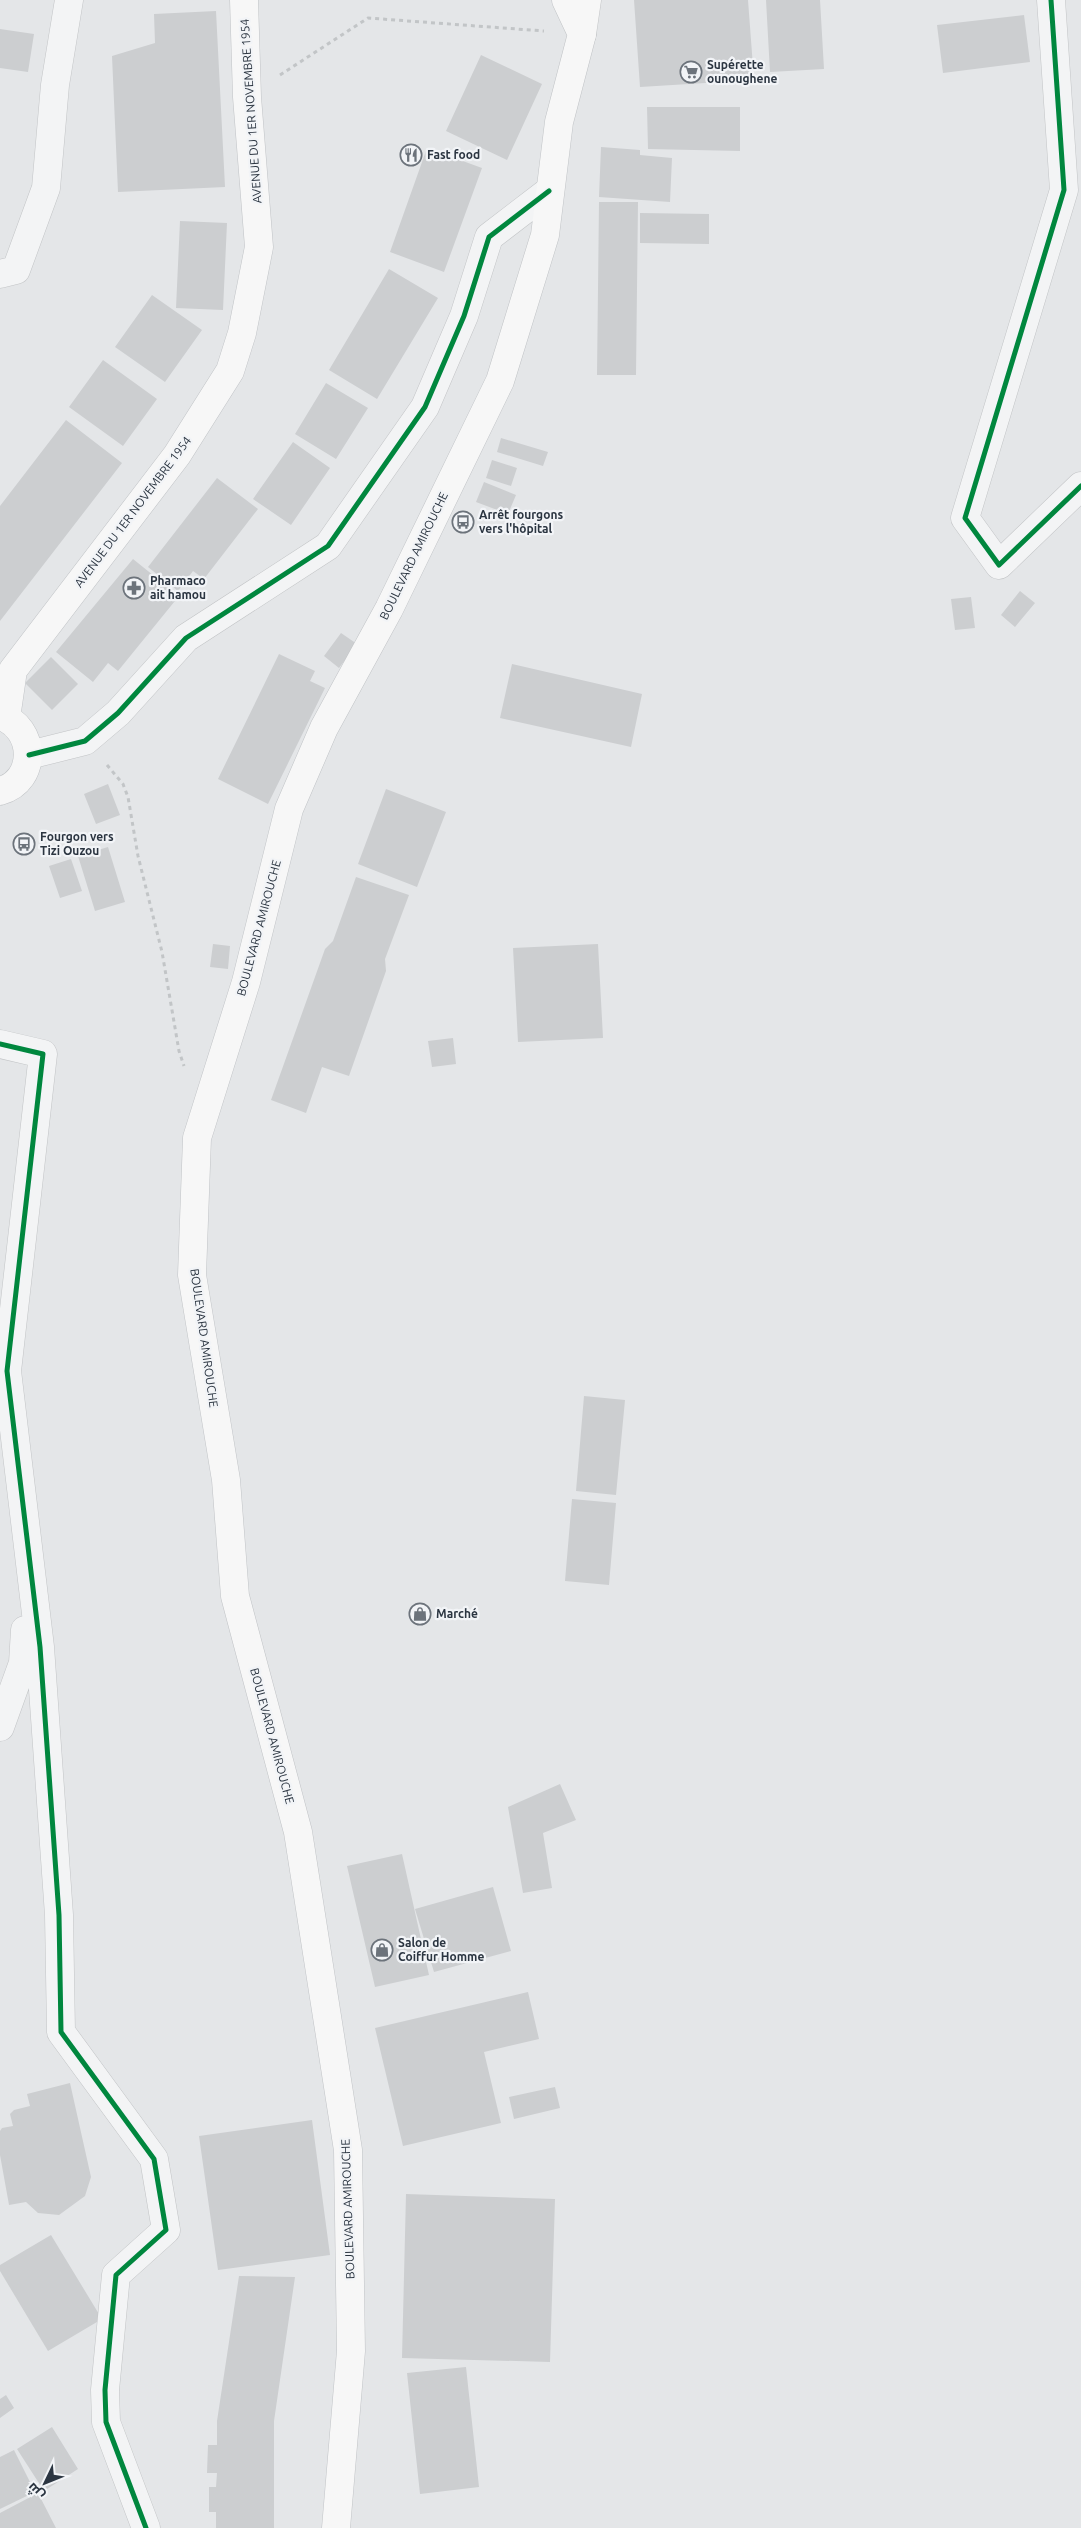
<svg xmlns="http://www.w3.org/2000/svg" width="1081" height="2528" font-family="Ubuntu,Cairo,sans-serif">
<rect width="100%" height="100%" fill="#e4e6e8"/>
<path fill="#ccced0" d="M634,0H748L754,80L640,87Z
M766,0H820L824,69L770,72Z
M216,11L225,187L118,192L112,56L155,43L154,14Z
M1024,15L1030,62L943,73L937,25Z
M0,29L34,34L28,72L0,68Z
M481,55L542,84L507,160L446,131Z
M647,107H740V151L648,149Z
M601,147L640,150V155L672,158L670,202L599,197Z
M427,148L482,168L444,272L390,252Z
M599,202H638L636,375H597Z
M640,213L709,214V244L640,243Z
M180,221L227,223L223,310L176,308Z
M389,269L438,298L377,399L329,370Z
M152,295L202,330L165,382L115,347Z
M103,360L157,399L123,446L69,407Z
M326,383L368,408L336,459L295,434Z
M66,420L122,463L0,621V506Z
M501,438L548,452L543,466L497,452Z
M293,442L330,468L291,525L253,499Z
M492,460L517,468L511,486L486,478Z
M217,478L258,509L204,579L193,571L178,591L148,567Z
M484,482L516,495L508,514L476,502Z
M133,559L179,596L118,671L108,663L93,682L56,652Z
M1020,591L1035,603L1015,627L1001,615Z
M971,597L975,628L955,630L951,599Z
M341,633L357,644L339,668L324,656Z
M279,654L315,671L310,681L325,688L268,804L218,779Z
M51,657L78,684L52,710L25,683Z
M512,664L642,694L631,747L500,718Z
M108,784L120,815L96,824L84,794Z
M386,789L446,812L417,887L358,864Z
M108,847L125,902L95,911L78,856Z
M71,859L82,891L60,898L49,866Z
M356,877L409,895L385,959L386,971L349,1076L322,1067L306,1113L271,1100L325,949L333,941Z
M213,944L230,946L228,969L210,967Z
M598,944L603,1038L518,1042L513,948Z
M453,1038L456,1064L432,1067L428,1041Z
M584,1396L625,1400L616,1495L576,1491Z
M572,1499L616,1503L609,1585L565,1581Z
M560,1784L576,1820L543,1833L552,1888L523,1893L508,1807Z
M402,1854L429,1975L375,1987L347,1866Z
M493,1887L511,1951L434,1972L415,1909Z
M528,1992L539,2039L484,2052L501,2123L403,2146L375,2028Z
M70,2083L91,2177L85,2196L59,2215L38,2213L26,2202L9,2205L0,2155V2131L2,2128L13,2126L10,2114L14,2110L30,2106L27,2094Z
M555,2087L560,2108L514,2119L509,2097Z
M312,2120L330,2255L218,2270L199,2136Z
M406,2194L555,2199L550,2362L402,2358Z
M51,2235L102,2319L48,2351L0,2271V2265Z
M239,2276L295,2277L274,2421V2528H216V2512H209V2487H216L217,2473H207L208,2445H217V2421Z
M466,2367L479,2487L420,2494L407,2373Z
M6,2395L14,2408L0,2418V2399Z
M52,2427L78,2469L44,2491L17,2449Z
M14,2450L35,2492L0,2509V2457Z
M38,2493L56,2528H0V2513Z"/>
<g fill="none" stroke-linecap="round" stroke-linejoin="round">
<g stroke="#c2c4c6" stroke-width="29">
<path id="street" d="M1051,0L1064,190L965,518L999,565L1081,486
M0,274L16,270L46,188L55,85L69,0
M29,755L85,741L118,713L186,638L328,546L425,407L464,316L489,237L549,191
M0,1044L43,1054L7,1371L40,1647L59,1915L61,2032L154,2159L166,2230L116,2275L105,2390L106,2422L146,2528
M0,1727L23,1663L25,1630"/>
</g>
<g stroke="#c2c4c6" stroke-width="29">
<path id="secondary" d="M582,34L587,0"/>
</g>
<g stroke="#c0c3c6" stroke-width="29">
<path id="primary" d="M0,716C36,727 38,781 0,791
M6,718L13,670L177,455L230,371L242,333L259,247L247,97L244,0
M336,2528L351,2351L348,2150L298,1832L235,1596L226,1480L192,1275L197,1138L246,982L289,809L324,728L389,609L500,381L545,235L559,122L582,34L566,0"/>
</g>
<path stroke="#c2c5c7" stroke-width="3" stroke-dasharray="4 4" stroke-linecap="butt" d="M280,75L368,18L544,31
M107,765L123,784L128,797L138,856L162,952L179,1051L184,1066"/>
<use href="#street" stroke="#f3f4f5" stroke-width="28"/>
<use href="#secondary" stroke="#f7f7f7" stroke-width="28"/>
<use href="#primary" stroke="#f7f7f7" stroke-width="28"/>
<g stroke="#f2f4f7" stroke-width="8">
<path id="cycleway" d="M1051,0L1064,190L965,518L999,565L1081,486
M29,755L85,741L118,713L186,638L328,546L425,407L464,316L489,237L549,191
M0,1044L43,1054L7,1371L40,1647L59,1915L61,2032L154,2159L166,2230L116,2275L105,2390L106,2422L146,2528"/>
</g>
<use href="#cycleway" stroke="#00873e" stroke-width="5"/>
</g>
<defs>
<g id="supermarket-ring" transform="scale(1.125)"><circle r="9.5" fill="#f2f4f7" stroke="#6c737b" stroke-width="1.5"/><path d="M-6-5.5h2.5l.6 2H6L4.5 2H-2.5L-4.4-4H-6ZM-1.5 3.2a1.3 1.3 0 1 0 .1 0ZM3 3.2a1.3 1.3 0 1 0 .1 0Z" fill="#6c737b"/></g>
<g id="restaurant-ring" transform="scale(1.125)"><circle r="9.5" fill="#f2f4f7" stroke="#6c737b" stroke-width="1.5"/><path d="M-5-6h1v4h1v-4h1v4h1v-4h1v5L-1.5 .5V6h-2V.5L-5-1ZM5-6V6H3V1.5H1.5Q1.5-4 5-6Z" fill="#6c737b"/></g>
<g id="bus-ring" transform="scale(1.125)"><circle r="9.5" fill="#f2f4f7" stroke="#6c737b" stroke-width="1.5"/><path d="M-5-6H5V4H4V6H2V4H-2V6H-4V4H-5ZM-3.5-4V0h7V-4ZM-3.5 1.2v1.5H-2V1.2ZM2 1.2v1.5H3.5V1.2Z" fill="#6c737b"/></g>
<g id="pharmacy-ring" transform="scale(1.125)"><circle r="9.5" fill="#f2f4f7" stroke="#6c737b" stroke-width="1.5"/><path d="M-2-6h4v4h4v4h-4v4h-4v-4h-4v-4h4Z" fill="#6c737b"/></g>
<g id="shop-ring" transform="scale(1.125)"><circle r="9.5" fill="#f2f4f7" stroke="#6c737b" stroke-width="1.5"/><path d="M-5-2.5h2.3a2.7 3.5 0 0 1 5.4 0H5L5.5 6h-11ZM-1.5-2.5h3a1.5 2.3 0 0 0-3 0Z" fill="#6c737b"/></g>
</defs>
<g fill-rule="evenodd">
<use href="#supermarket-ring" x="691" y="72"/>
<use href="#restaurant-ring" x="411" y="155"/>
<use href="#bus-ring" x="463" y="522"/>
<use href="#pharmacy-ring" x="134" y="588"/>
<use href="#bus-ring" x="24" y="844"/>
<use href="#shop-ring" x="420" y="1614"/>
<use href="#shop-ring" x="382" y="1950"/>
</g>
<g text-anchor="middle" stroke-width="4.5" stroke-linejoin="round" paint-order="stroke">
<g font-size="12" font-weight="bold" fill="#2b3541" stroke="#f2f4f7" text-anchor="start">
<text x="707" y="69">Supérette<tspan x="707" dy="14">ounoughene</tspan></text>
<text x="427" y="159">Fast food</text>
<text x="479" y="519">Arrêt fourgons<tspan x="479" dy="14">vers l'hôpital</tspan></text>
<text x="150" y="585">Pharmaco<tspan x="150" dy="14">ait hamou</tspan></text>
<text x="40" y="841">Fourgon vers<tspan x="40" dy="14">Tizi Ouzou</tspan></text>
<text x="436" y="1618">Marché</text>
<text x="398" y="1947">Salon de<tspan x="398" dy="14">Coiffur Homme</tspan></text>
</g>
<g font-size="12" fill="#2b3541" stroke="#f2f4f7">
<text transform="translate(251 111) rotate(-94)" y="4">AVENUE DU 1ER NOVEMBRE 1954</text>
<text transform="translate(133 512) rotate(-53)" y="4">AVENUE DU 1ER NOVEMBRE 1954</text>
<text transform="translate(414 556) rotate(-64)" y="4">BOULEVARD AMIROUCHE</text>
<text transform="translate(259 928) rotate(-75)" y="4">BOULEVARD AMIROUCHE</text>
<text transform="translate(204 1338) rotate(82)" y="4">BOULEVARD AMIROUCHE</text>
<text transform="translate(272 1736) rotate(75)" y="4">BOULEVARD AMIROUCHE</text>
<text transform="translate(348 2209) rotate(-92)" y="4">BOULEVARD AMIROUCHE</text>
</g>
</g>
<g transform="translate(45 2483) rotate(227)" stroke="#f2f4f7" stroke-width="4" paint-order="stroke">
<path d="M0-4L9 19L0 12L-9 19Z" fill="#2b3541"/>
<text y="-8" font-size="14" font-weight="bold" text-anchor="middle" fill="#2b3541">ش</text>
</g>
</svg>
